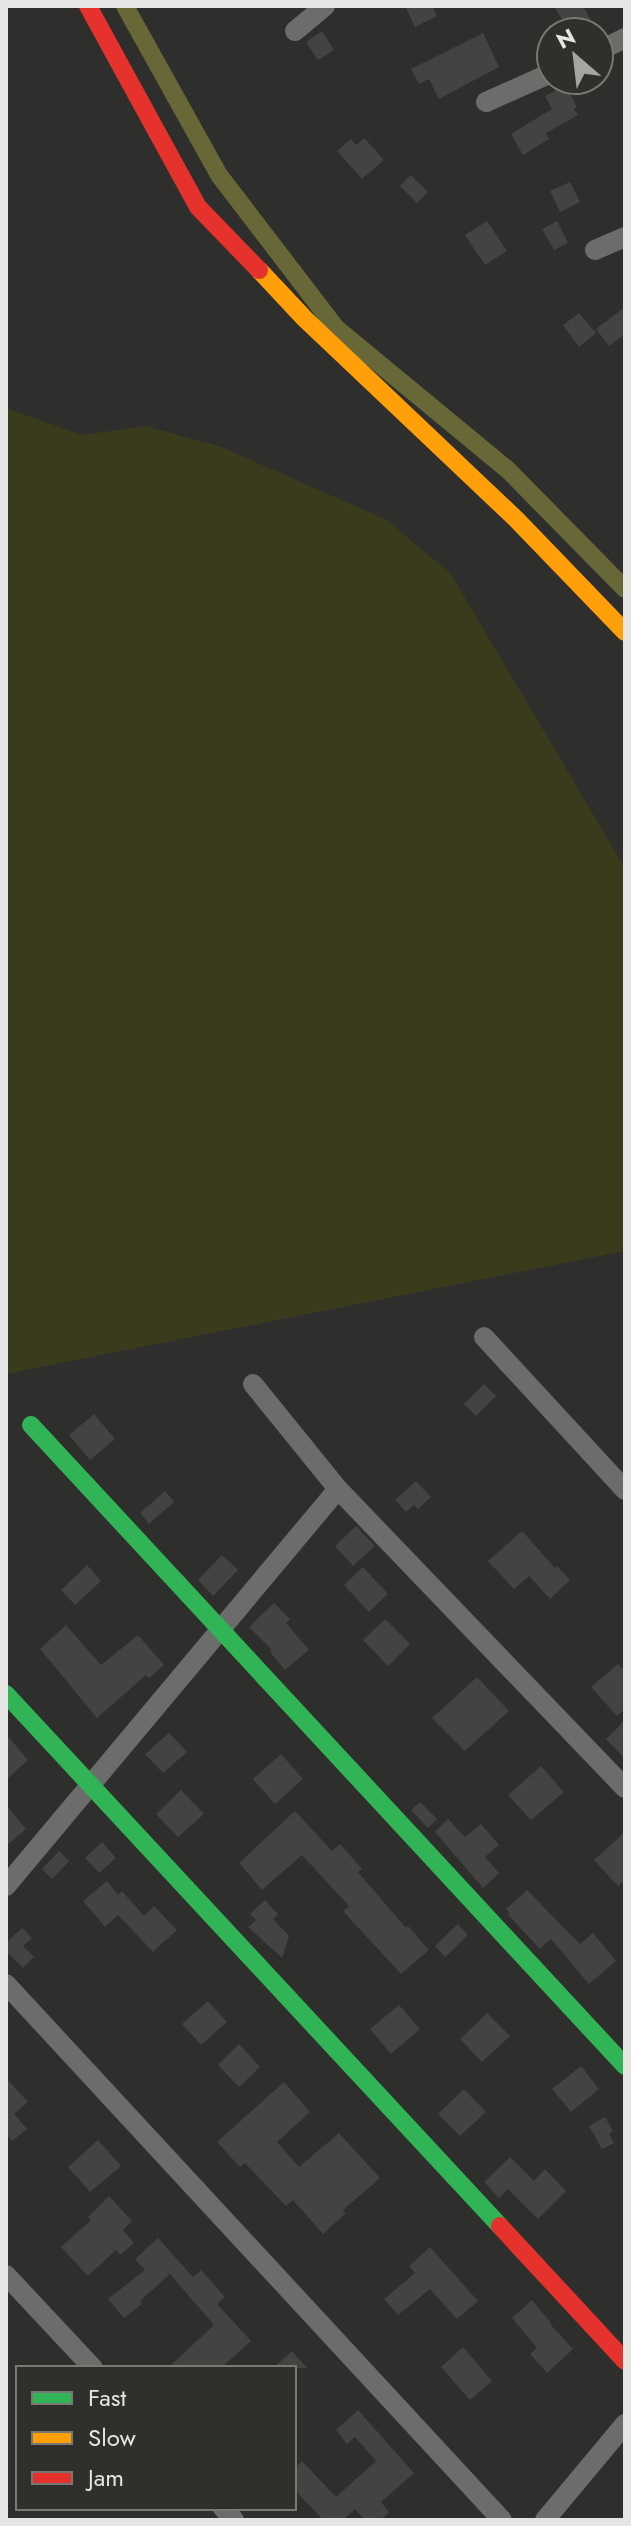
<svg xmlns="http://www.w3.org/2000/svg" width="631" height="2526" font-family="Jost,sans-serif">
<rect width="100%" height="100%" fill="#2e2e2c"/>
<path fill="#3a3a1c" d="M6,408L82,435L146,426L222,447L387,520L451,574L625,868V1251L6,1374Z"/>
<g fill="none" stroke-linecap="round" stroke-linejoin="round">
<path stroke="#676738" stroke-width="18" d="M125,6L219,175L336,328L508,470L625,589"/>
</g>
<path fill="#434342" d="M405,6H432L437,16L415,27Z
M554,6H583L597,32H569Z
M322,31L334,50L318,60L306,42Z
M483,33L499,67L439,99L429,79L419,84L411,69Z
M565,85L577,107L574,109L578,115L546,133L549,139L523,155L511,134L552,109L545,96Z
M364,138L384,160L362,179L337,151L351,139L356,145Z
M411,175L428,192L417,203L400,186Z
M570,182L580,202L560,212L550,191Z
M487,221L507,251L485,265L465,235Z
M557,221L568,243L554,250L542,229Z
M625,307V334L609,346L596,329Z
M579,313L596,333L579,347L563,325Z
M484,1384L496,1396L476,1416L464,1404Z
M94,1414L115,1439L90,1460L69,1435Z
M416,1481L431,1497L418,1509L414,1505L406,1512L395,1500Z
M165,1491L174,1502L149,1524L140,1513Z
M356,1526L375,1546L353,1566L335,1546Z
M522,1531L555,1568L557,1566L570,1580L550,1599L529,1576L514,1589L488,1561Z
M222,1555L238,1570L213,1596L198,1580Z
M87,1565L101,1581L75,1605L61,1590Z
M363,1567L388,1594L369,1612L344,1585Z
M274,1603L290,1619L286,1623L309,1650L285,1670L270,1652L272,1650L249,1627Z
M385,1619L410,1644L388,1666L363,1640Z
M66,1625L101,1665L138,1635L164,1665L149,1678L146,1675L97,1718L40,1649Z
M618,1664L625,1672V1709L617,1716L591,1687Z
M477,1677L509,1711L465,1751L432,1718Z
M625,1720V1759L606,1739Z
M169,1733L187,1752L163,1773L145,1754Z
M6,1734L28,1760L6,1780Z
M281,1754L303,1779L275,1804L253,1779Z
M541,1766L564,1792L531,1820L508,1795Z
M181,1790L204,1814L178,1837L156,1814Z
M420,1802L437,1819L428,1828L411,1810Z
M6,1805L26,1829L6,1846Z
M295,1811L332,1851L340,1844L362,1869L358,1872L406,1928L408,1926L429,1950L401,1974L343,1911L349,1906L302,1855L262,1890L239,1863Z
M448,1819L465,1837L481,1824L499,1845L485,1857L499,1873L483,1888L435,1832Z
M625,1832V1880L618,1886L594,1860Z
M102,1842L116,1858L99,1873L85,1858Z
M59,1851L69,1861L52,1879L42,1869Z
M107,1881L118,1895L122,1891L144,1916L154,1906L177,1930L153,1952L118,1915L105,1927L83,1901Z
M527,1890L580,1944L593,1933L616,1961L589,1984L551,1939L540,1949L508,1915L510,1913L506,1909Z
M265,1900L278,1914L273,1919L289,1936L282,1958L248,1927L256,1920L250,1914Z
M458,1924L468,1935L445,1957L435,1946Z
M22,1928L32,1938L23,1946L34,1957L23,1968L6,1951V1943Z
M208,2001L227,2022L201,2045L182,2024Z
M399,2005L420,2029L391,2054L370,2029Z
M487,2013L510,2036L482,2062L460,2039Z
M239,2044L260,2067L239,2087L218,2065Z
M581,2066L599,2089L571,2112L552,2089Z
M6,2078L28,2102L14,2114L27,2129L12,2141L6,2134Z
M284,2082L310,2112L277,2142L299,2167L339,2133L380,2178L343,2210L346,2213L323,2234L293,2200L286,2206L245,2163L240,2167L217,2142Z
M464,2089L486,2112L460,2136L438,2114Z
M605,2117L613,2131L609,2134L614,2143L602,2149L589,2126Z
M98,2140L121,2166L90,2192L68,2167Z
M510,2157L534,2181L545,2169L566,2191L538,2219L508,2189L499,2198L484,2182Z
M109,2196L132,2221L123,2230L134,2243L120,2255L116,2250L88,2276L61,2247L91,2220L88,2217Z
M158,2238L193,2277L201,2270L225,2297L217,2304L251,2341L221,2368H168L214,2325L170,2274L140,2301L142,2304L124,2318L108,2299L145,2270L135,2259Z
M430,2247L478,2301L457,2319L430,2289L398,2315L384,2299L415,2273L409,2266Z
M532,2300L551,2323L550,2324L573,2349L547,2373L530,2354L537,2348L512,2318Z
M463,2347L492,2381L470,2400L441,2367Z
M292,2351L307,2368H273Z
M358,2410L414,2473L381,2502L389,2512L381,2520H365L355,2509L343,2520H323L294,2489V2469L302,2461L336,2497L376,2461L355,2437L347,2444L336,2430Z"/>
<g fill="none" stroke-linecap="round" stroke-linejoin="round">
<path stroke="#6c6c6a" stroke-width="20" d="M295,31L325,6
M599,51L625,38
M486,102L551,73
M595,250L625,237
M484,1337L625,1490
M253,1384L338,1489L625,1788
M6,1886L338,1489
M6,1984L502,2520
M6,2275L93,2368
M223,2508L234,2520
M545,2520L625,2424"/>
<path stroke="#30b455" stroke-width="18" d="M31,1425L625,2066
M6,1694L500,2226"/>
<path stroke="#ff9f0a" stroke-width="18" d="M259,270L305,319L516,519L625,632"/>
<path stroke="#e5322d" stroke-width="18" d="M88,6L198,207L259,270
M500,2226L625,2361"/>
</g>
<rect width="631" height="2526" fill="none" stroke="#e5e5e3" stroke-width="16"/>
<rect x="16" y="2366" width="280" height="144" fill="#2f2f2b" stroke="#787875" stroke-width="2"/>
<rect x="32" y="2392" width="40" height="12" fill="#30b455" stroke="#787875" stroke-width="2"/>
<text x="88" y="2406" font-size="24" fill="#e5e5e3">Fast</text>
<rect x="32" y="2432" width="40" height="12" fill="#ff9f0a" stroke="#787875" stroke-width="2"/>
<text x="88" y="2446" font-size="24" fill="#e5e5e3">Slow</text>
<rect x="32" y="2472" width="40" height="12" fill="#e5322d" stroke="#787875" stroke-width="2"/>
<text x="88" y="2486" font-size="24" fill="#e5e5e3">Jam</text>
<g transform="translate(575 56) rotate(332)"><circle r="38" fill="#2f2f2b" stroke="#787875" stroke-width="2"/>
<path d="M0-6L14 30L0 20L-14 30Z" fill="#a5a5a3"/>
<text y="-12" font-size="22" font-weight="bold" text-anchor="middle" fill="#e5e5e3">N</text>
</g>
</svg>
